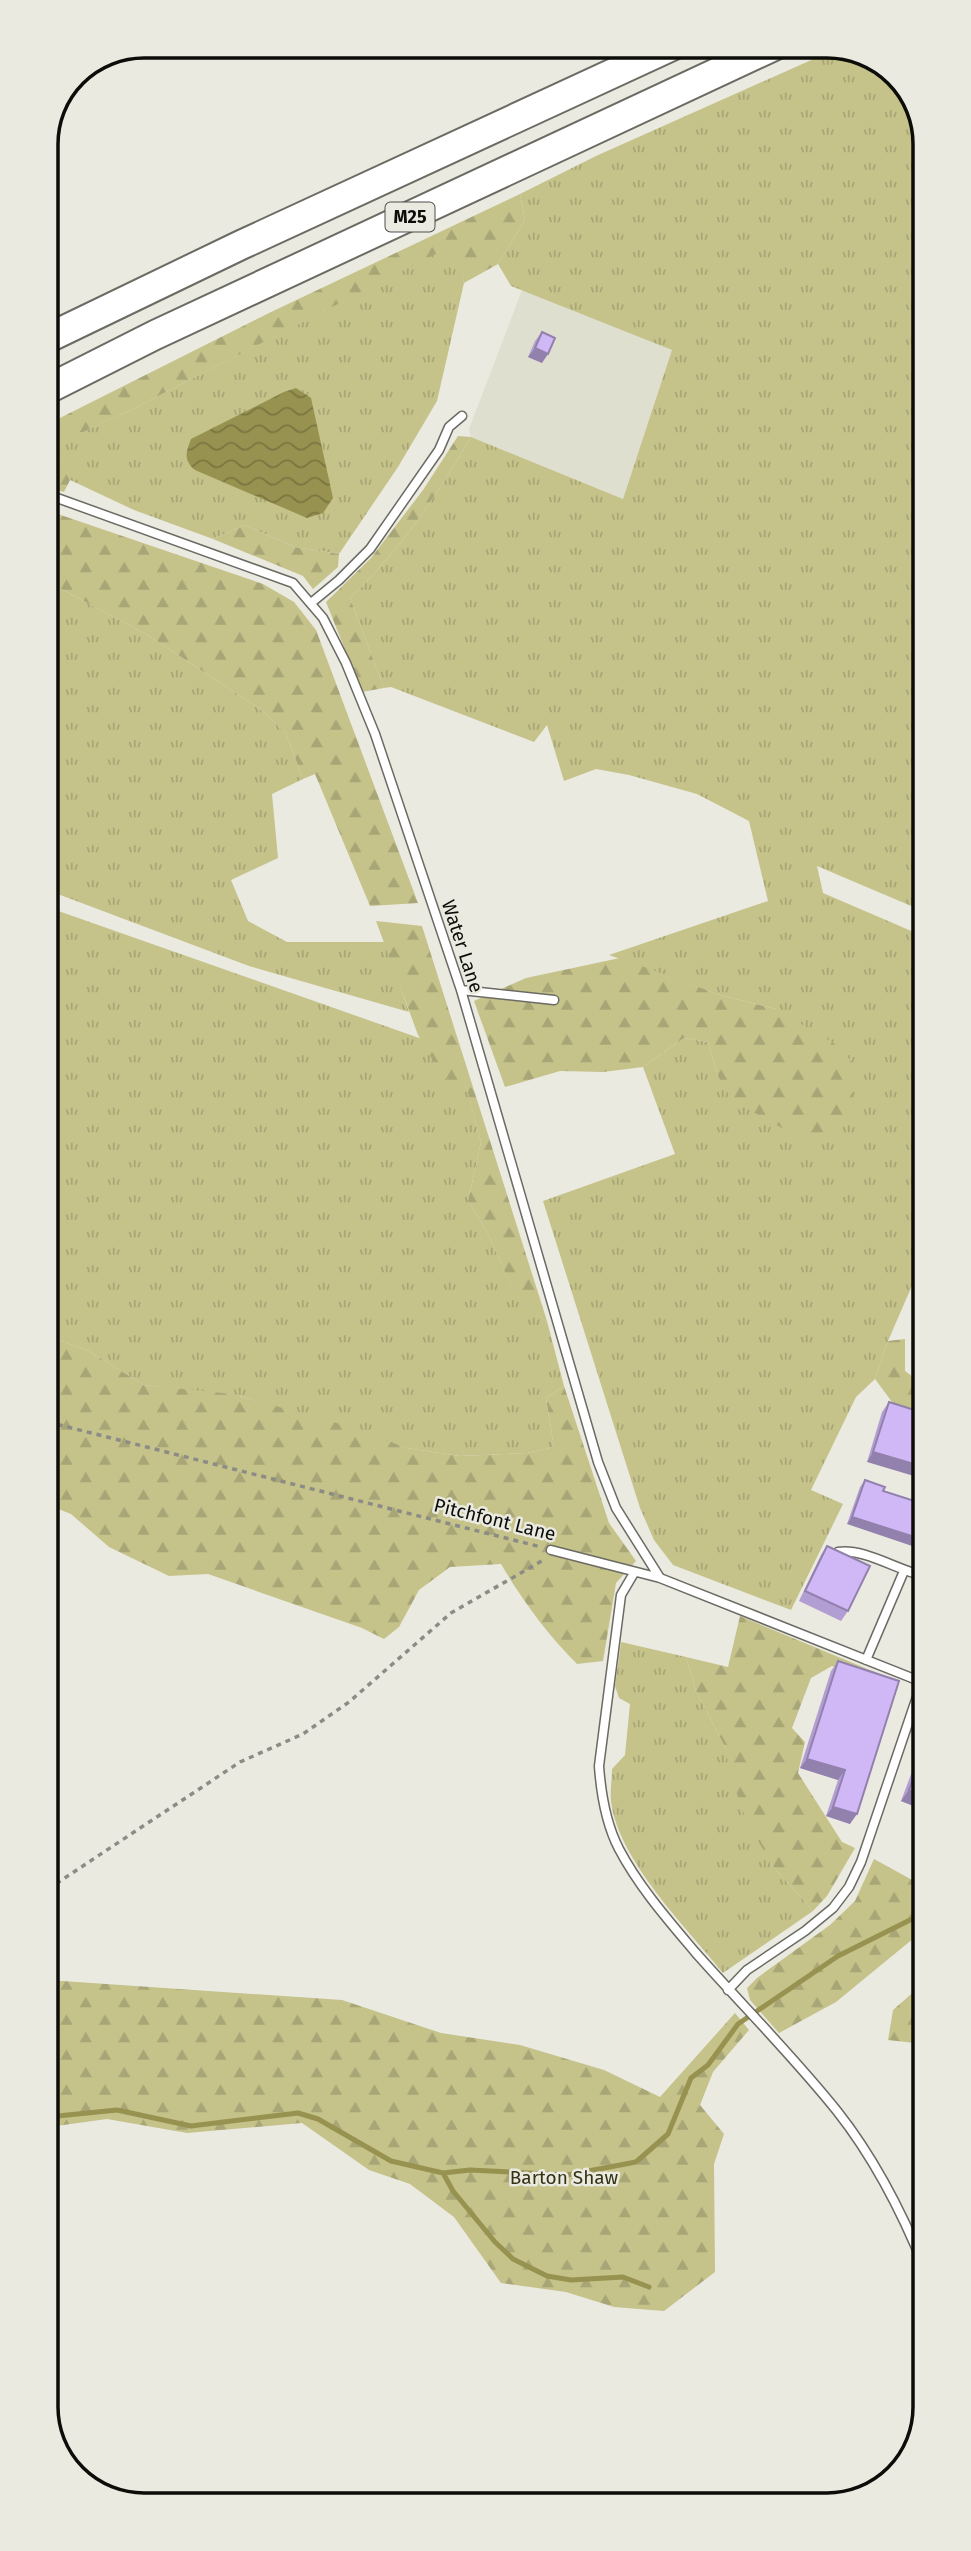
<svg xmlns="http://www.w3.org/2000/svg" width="971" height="2551" font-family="'Fira Sans',sans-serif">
<defs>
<pattern id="grass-tufts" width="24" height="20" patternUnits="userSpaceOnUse" patternTransform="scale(1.75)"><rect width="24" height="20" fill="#c5c28a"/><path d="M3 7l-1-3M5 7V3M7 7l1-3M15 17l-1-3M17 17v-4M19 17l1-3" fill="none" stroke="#a8a676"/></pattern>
<pattern id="forest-firs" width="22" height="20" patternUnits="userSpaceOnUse" patternTransform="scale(1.75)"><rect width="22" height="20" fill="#c5c28a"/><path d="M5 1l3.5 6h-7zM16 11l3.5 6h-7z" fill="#a8a676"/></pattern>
<pattern id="water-waves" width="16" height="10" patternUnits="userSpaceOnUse" patternTransform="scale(1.75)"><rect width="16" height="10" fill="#97924f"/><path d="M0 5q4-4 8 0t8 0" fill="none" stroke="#7a7640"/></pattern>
</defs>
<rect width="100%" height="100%" fill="#eaeae1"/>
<path fill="#dfdfcf" d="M522,290L673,350L623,499L471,437L469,429Z"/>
<path fill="url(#grass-tufts)" d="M837,47L892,70L922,118L923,911L817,866L823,893L923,936L924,1258L888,1341L875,1379L856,1397L811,1490L843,1504L791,1610L673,1565L654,1540L640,1508L543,1201L675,1154L643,1067L684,1038L708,1042L718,1076L776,1009L720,995L609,955L768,901L749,821L697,794L629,775L596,769L564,781L547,725L534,742L391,687L384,688L350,598C398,553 438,494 471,437L623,499L672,350L511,286L498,264L525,220L520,194L596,156L827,53Z
M458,242L464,283L437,401L398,467L339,554L295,547L244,525L213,539L134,510L70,480L56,444L131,410Z
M46,581L146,634L260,709L286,733L303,779L272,794L278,858L231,880L248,921L287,942H385L409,1012L249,966L47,890Z
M47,907L422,1039L465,1081L481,1142L468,1201C476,1214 485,1227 491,1240C505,1269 514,1308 547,1321L564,1386L546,1398L554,1447L527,1453L460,1456L407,1448L240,1396L144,1385L87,1350L47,1336Z
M621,1642L686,1657L696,1691L726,1749L771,1864L813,1911L723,1973C687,1928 618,1860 611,1801C610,1791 612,1779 612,1769L625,1755L630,1704L619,1698L615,1686Z"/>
<path fill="url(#forest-firs)" d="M520,194L525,220L498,264L464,283L457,243L131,410L57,444L70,480L64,492L46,486V425L269,313Z
M458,436L471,437C438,494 398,553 350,598L384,688L362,692L326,602L371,558L423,490Z
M46,510L263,584L294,602L316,630L418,903L370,906L315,774L303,779L286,733L260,709L146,634L46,581Z
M244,525L295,547L339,554L338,567L313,589L303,576L213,539Z
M376,921L422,926L547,1321C514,1309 505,1269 491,1240C485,1227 476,1214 468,1201L481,1142L465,1082L444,1079L418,1035Z
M620,958L720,995L776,1009L835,1044L857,1067L849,1115L827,1135H795L733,1101L718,1076L708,1042L684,1038L643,1067L603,1072L560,1071L505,1087L474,1001L526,978Z
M47,1336L87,1350L144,1385L232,1394L344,1425L407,1448L460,1456L527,1453L554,1447L546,1398L564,1386L609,1523L636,1561L616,1583L603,1661L577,1664C546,1633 523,1601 501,1564L450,1567L419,1590L399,1627L384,1639L362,1628L208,1574L169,1576L109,1547L71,1514L48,1505Z
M905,1339V1371L924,1385V1417L892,1402L875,1379L888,1341Z
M740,1616L894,1680V1690L832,1666L811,1678L792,1728L805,1742L798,1773L842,1842L855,1848L827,1896L813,1911L771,1864L745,1817L729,1771L726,1749L696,1691L686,1657L728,1667Z
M874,1859L925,1887V1929L836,2002L779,2033L750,2000L747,1988L757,1978L830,1925L855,1901Z
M48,1980L342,2000L441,2033L520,2045L604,2070L660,2097L735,2013L749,2030L713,2072L700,2105L724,2134L714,2164L715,2272L664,2311L614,2307L566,2292L501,2283L454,2217L410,2184L369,2170L302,2123L187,2133L107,2119L49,2127Z
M925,1982V2049L915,2043L888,2040L893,2010Z"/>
<path fill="url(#water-waves)" d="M296,388L311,398L333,498L323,513L307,518L195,470C183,460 186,452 191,439L284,392Z"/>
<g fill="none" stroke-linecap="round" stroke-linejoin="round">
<path stroke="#97924f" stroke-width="5" d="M48,2117L117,2110L191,2126L298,2113L318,2119L391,2161L443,2173L470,2170L567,2175L636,2162L668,2134L691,2078L708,2065L738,2024L838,1956L924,1913
M443,2173L453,2191L495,2242L513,2259L547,2276L571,2280L623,2277L649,2287"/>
<g stroke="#6b6a63" stroke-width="11">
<path id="service" d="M46,494L293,583L323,618L346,663L375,734L461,990L598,1462L616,1508L660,1578
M311,603L339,580L370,549L439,450L449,427L462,416
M461,990L554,1000
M551,1550L660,1578L922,1682L861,1862L849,1887L833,1908L805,1931L747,1970L728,1990
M838,1552C864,1548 897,1570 924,1576
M634,1573L621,1595L599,1766C601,1794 606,1824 619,1849C639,1887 668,1920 695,1952C742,2005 793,2056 837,2111C875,2159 902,2212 925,2269
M866,1660L904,1571"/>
</g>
<g stroke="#6b6a63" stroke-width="32">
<path id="motorway" d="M46,339L241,245L672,46
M46,390L155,335L774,46"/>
</g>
<path stroke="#8c8c86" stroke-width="3.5" stroke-dasharray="5 5" stroke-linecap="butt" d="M48,1422L541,1547
M48,1889L240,1762L303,1734L349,1702L451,1613L545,1559"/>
<use href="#service" stroke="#fff" stroke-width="8"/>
<use href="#motorway" stroke="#fff" stroke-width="28"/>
</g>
<path fill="#b39ed4" d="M542,332V363L528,357L535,341Z
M889,1402L924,1413L867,1462L882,1412Z
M865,1480L883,1491L847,1524L860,1487Z
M827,1546L848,1611L841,1621L799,1601L821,1555Z
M838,1661L850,1824L826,1816L838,1780L800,1768L831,1671Z
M922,1757L925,1758L924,1810L901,1801L913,1769Z"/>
<path fill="#9281ac" d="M535,348L548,354L542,363L528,357Z
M873,1452L924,1467V1479L867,1462Z
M852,1517L924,1540V1550L847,1524Z
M807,1759L845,1770L838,1780L800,1768Z
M909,1790L925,1796L924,1810L901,1801Z
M833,1807L857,1814L850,1824L826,1816Z"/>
<path fill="#d0b8f6" stroke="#9281ac" stroke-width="2" d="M542,332L555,338L548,354L535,348Z
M889,1402L924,1413V1467L873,1452Z
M865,1480L885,1487L883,1491L924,1504V1540L852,1517Z
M827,1546L870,1566L848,1611L805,1591Z
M838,1661L899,1681L857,1814L833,1807L845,1770L807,1759Z
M922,1757L925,1758V1796L909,1790Z"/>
<g text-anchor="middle" stroke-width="5" stroke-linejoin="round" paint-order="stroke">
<rect fill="#eaeae1" stroke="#4f4f4a" stroke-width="2" x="385.5" y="202.5" width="49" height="29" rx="5"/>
<g font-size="18" font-weight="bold" fill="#0c0c09">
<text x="410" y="223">M25</text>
</g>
<g font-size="19" fill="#0c0c09" stroke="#eaeae1">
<text transform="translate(463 946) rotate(72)" y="7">Water Lane</text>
<text transform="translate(495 1519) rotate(14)" y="7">Pitchfont Lane</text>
</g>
<g font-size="19" fill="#343213" stroke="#eaeae1">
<text x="564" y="2184">Barton Shaw</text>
</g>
</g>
<path d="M0 0H971V2551H0ZM144 58H827A86 86 0 0 1 913 144V2407A86 86 0 0 1 827 2493H144A86 86 0 0 1 58 2407V144A86 86 0 0 1 144 58Z" fill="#eaeae1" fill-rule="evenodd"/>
<path fill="none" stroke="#0c0c09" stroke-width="3.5" d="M144 58H827A86 86 0 0 1 913 144V2407A86 86 0 0 1 827 2493H144A86 86 0 0 1 58 2407V144A86 86 0 0 1 144 58Z"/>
</svg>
